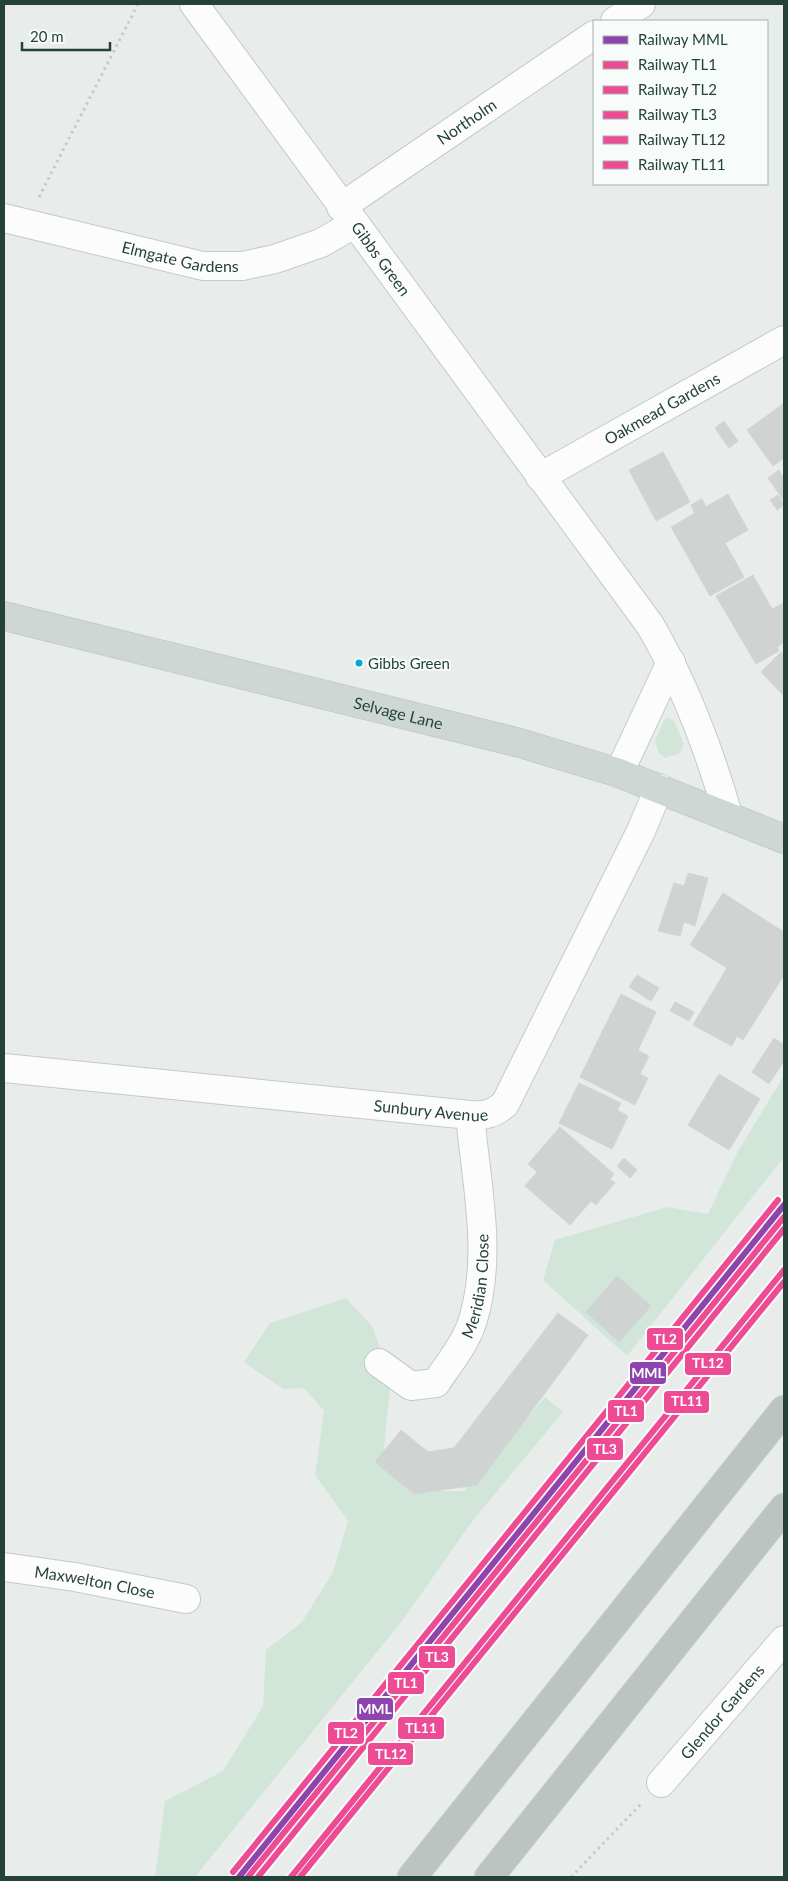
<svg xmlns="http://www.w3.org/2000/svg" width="788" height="1881" font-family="Lato,sans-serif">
<rect width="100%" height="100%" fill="#e8edeb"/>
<path fill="#d1e6d8" d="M669,718L674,721L684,744L679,754L665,758L658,752L655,741L664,720Z
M784,1076V1157L627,1356L543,1280L555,1240L667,1207L708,1214L738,1151Z
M346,1298L372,1326L391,1378L384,1448L411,1491H464L545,1397L563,1412L474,1519L402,1621L195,1877H155L165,1801L223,1771L263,1706L266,1650L302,1622L333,1572L348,1521L315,1475L324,1411L304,1388L283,1389L244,1362L270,1323Z"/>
<path fill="#cfd4d2" stroke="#d1d6d4" d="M784,403V429L772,412Z
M772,412L784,429V458L773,466L747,430Z
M724,421L738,441L729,448L715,428Z
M663,452L690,502L656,521L629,470Z
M779,470L784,479V501L768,478Z
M728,494L748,530L691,562L671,527Z
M778,495L784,505L777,510L770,500Z
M702,499L706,507L695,513L691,505Z
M725,543L744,577L710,596L691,562Z
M753,575L772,609L784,603V642L777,647L779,651L756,664L716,596Z
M781,652L784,655V696L761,672Z
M688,873L708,878L695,926L684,922L680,936L658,931L674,883L684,886Z
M723,893L784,932V975L743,1040L737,1036L732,1046L693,1025L727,968L690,945Z
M637,975L659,988L651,1001L629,987Z
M621,994L656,1012L638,1050L602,1032Z
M675,1002L694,1012L689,1021L670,1011Z
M602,1032L649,1056L640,1074L648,1078L635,1105L580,1077Z
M774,1038L784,1045V1061L769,1084L752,1072Z
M719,1074L760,1099L729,1150L688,1125Z
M579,1083L621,1103L617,1110L628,1116L612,1149L559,1123Z
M560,1127L614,1174L610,1179L615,1183L596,1205L591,1201L570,1225L525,1186L537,1172L528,1164Z
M624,1158L637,1170L630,1178L617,1166Z
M617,1276L651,1306L619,1342L586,1312Z
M558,1313L588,1335L477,1485L414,1494L375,1462L401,1430L428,1452L454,1448Z"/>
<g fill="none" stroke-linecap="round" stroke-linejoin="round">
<g stroke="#c5cac8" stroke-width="30">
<g id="minor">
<path id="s1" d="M194,4L650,625C685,685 709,749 728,815"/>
<path d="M615,21L641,4"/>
<path id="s2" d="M341,207L594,35"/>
<path id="s3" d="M4,218L203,266H242L275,259L321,243L354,224"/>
<path id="s4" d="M540,477L784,340"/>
<path d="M619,773L671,662"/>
<path id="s5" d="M4,1068L470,1115C485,1116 493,1114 505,1104L641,831L659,788"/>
<path id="s6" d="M379,1363L411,1386L436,1383C449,1363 466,1343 473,1320C493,1253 476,1183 470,1115"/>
<path id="s7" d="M4,1567L75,1577L186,1599"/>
<path id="s8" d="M661,1783L784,1640"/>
</g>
</g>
<g stroke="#c3ccc9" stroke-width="30">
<g id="primary">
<path id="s9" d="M4,616L520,743L619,773L784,839"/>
</g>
</g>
<g stroke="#c3ccc9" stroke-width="30">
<path id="motorway" d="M412,1877L784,1410
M489,1877L784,1508"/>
</g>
<path stroke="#c3ccca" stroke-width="3" stroke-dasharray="2.5 4" stroke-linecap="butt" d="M39,197L138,4
M571,1877L641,1804"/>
<use href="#minor" stroke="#fcfcfc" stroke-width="28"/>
<use href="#primary" stroke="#cfd7d5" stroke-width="28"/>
<use href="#motorway" stroke="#bcc4c2" stroke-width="28"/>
<g stroke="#f7fbf9" stroke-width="10">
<path id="rail-1" d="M239,1877L784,1205"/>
</g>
<g stroke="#f7fbf9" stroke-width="10">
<path id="rail-2" d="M248,1877L784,1217"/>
</g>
<g stroke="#f7fbf9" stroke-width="10">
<path id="rail-3" d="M233,1872L778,1200"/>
</g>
<g stroke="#f7fbf9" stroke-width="10">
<path id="rail-4" d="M258,1877L784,1229"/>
</g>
<g stroke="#f7fbf9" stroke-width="10">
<path id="rail-5" d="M291,1877L784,1270"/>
</g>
<g stroke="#f7fbf9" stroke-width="10">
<path id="rail-6" d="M300,1877L784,1282"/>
</g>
<use href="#rail-1" stroke="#8e44ad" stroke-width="6"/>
<use href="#rail-2" stroke="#ee4b95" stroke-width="6"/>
<use href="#rail-3" stroke="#ee4b95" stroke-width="6"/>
<use href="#rail-4" stroke="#ee4b95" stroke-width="6"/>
<use href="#rail-5" stroke="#ee4b95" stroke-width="6"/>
<use href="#rail-6" stroke="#ee4b95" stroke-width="6"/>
</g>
<circle fill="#00a9ce" stroke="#f7fbf9" stroke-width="2" cx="359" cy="663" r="4.5"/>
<g text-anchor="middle" stroke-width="4" stroke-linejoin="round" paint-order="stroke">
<g font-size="15" fill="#24423a" stroke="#f7fbf9" text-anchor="start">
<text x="368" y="669">Gibbs Green</text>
</g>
<g font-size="16" fill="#24423a" stroke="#f7fbf9">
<text dy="6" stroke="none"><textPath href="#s2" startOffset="152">Northolm</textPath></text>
<text dy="6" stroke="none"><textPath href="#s3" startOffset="181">Elmgate Gardens</textPath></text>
<text dy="6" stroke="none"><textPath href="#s1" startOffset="316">Gibbs Green</textPath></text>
<text dy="6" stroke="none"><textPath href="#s4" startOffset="140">Oakmead Gardens</textPath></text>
<text dy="6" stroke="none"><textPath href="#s9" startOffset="406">Selvage Lane</textPath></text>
<text dy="6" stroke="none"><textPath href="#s5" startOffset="429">Sunbury Avenue</textPath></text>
<text dy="6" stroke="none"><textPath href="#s6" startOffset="172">Meridian Close</textPath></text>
<text dy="6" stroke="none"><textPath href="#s7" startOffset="92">Maxwelton Close</textPath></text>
<text dy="6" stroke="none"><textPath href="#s8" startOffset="94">Glendor Gardens</textPath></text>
</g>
</g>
<g stroke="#f7fbf9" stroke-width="2">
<rect x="646" y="1327" width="38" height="24" rx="5" fill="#ee4b95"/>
<rect x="684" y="1352" width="48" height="24" rx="5" fill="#ee4b95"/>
<rect x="629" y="1361" width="38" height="24" rx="5" fill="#8e44ad"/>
<rect x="663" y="1390" width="47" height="24" rx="5" fill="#ee4b95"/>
<rect x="607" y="1399" width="38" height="24" rx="5" fill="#ee4b95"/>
<rect x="586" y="1437" width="38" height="24" rx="5" fill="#ee4b95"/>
<rect x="418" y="1645" width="38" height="24" rx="5" fill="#ee4b95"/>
<rect x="387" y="1671" width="38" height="24" rx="5" fill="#ee4b95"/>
<rect x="356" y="1697" width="38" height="24" rx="5" fill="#8e44ad"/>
<rect x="397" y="1716" width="48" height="24" rx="5" fill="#ee4b95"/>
<rect x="327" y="1721" width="38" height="24" rx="5" fill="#ee4b95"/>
<rect x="367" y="1742" width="47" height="24" rx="5" fill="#ee4b95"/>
</g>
<g font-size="14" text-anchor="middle" font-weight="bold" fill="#fff">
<text x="665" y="1344">TL2</text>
<text x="708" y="1368">TL12</text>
<text x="648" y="1378">MML</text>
<text x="687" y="1406">TL11</text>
<text x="626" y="1416">TL1</text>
<text x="605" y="1454">TL3</text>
<text x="437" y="1662">TL3</text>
<text x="406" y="1688">TL1</text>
<text x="375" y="1714">MML</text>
<text x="421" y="1733">TL11</text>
<text x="346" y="1738">TL2</text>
<text x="391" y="1759">TL12</text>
</g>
<rect width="788" height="1881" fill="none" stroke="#24423a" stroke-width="10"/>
<rect x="593" y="20" width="175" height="165" fill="#f7fbf9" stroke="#a3b1ad"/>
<rect x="603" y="36" width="25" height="8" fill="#8e44ad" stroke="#a3b1ad"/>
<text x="638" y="45" font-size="15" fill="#24423a">Railway MML</text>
<rect x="603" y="61" width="25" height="8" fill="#ee4b95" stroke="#a3b1ad"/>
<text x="638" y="70" font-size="15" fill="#24423a">Railway TL1</text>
<rect x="603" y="86" width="25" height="8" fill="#ee4b95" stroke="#a3b1ad"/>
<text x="638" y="95" font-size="15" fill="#24423a">Railway TL2</text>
<rect x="603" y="111" width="25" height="8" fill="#ee4b95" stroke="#a3b1ad"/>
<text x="638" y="120" font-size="15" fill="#24423a">Railway TL3</text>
<rect x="603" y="136" width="25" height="8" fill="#ee4b95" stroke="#a3b1ad"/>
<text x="638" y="145" font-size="15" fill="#24423a">Railway TL12</text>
<rect x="603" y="161" width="25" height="8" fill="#ee4b95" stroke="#a3b1ad"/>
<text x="638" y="170" font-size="15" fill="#24423a">Railway TL11</text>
<path d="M22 42v8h88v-8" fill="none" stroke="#24423a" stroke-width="2.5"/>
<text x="30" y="42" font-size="15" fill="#24423a" stroke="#f7fbf9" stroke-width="4" paint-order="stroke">20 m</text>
</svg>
